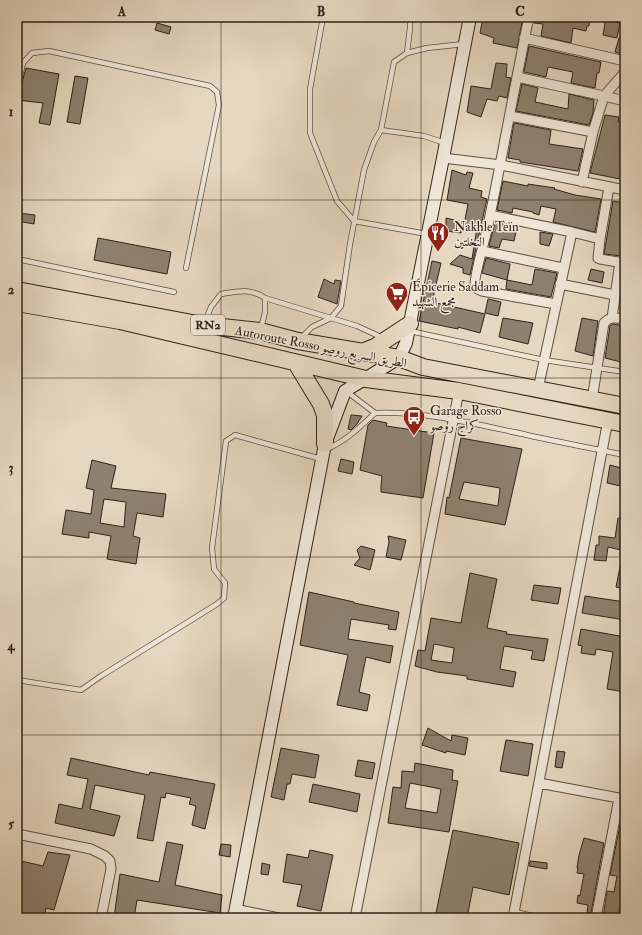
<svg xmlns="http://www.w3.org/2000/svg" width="642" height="935" font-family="'IM FELL Double Pica',Amiri,serif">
<rect width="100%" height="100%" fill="#e6d7c0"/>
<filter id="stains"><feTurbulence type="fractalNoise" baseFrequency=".005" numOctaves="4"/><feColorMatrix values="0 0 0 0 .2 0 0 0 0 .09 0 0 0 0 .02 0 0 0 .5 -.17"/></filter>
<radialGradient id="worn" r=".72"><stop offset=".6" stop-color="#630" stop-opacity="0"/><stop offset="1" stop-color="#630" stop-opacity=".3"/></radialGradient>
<path fill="#8e816f" stroke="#2f2318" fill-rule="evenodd" d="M483,17H523L517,48L493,43L494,38L480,33Z
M535,17H588V18L590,19L589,26H587L586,31L573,28L571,43L541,36L543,24L534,23Z
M606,17L612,18L615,22L620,23L617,38L603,35Z
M157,23L171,27L169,34L155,30Z
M619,38L625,40V55L615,52Z
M529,46L601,62L599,73H597L595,88L571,83L573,72L548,67L546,77L524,72Z
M496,63L507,64L506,77L511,78L507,98L499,96L497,101L487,99L481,117L467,112L471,86L491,89Z
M26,68L59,74L50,125L39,123L43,103L17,100Z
M75,76L88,78L80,124L67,122Z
M522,84L538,88L535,102L568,109L569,94L594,100L593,113L589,125L516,111Z
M605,115L619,117L618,122L625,123V180L590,173Z
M514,123L551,130L549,144L583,149L578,171L520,162V160L508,158Z
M452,170L466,175L467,172L473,173L469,188L482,191L481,197L487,199L470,275L463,273V268L450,264L460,255L472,259L477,228L464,225L468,204L447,200Z
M503,181L528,186V184L555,188L554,189L575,195L601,199L595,232L553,222L556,209L541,206L539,215L533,213V212L513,208L512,213L497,210Z
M613,201L625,203V215L622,233H625V240L622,256L604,254Z
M18,213L35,215L34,224L17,221Z
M446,218L462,222L461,233L446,231Z
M495,222L517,227L514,241L502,239L499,248L489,246Z
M540,232L553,234L549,246L540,244Z
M98,238L171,252L167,274L94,260Z
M486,258L510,264L507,280L482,273Z
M432,261L441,263L432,302L485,314L480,333L458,327V329L419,321Z
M535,269L557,273L551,297L506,289L507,280L532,285Z
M591,269L604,272L602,283L588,280Z
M324,279L334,284L335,280L341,281L337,304L318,297Z
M488,299L501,302L498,316L485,313Z
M503,318L533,323L528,344L499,337Z
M582,318L598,321L593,356L575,351Z
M613,324L625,326V363L605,358L610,326Z
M351,415L362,416L357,424L351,430L348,429Z
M373,420L387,423L386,426L434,433L423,498L381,492V486L382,476L360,470L368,425Z
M461,438L522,449L505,525L445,514L447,497L449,498ZM464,482L500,488L498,506L459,499Z
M341,459L354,462L352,474L338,471Z
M92,460L116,466L111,488L166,494L163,517L137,513L133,536L140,538L136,564L107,559L111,536L89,532V538L62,534L66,510L91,514L94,490L86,488ZM104,499L126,502L124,527L100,523Z
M610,465L625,469V487L607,483Z
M618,518L625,519V551L608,547L606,561L594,560L596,545H599V536L615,538Z
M388,536L406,540L401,560L386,557L389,542Z
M361,546L375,550L370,570L354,565L360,558L357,550Z
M622,557H625V589L616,587Z
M470,573L497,579L487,628L507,632L506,634L548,639L544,661L531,659L533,651L504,646L500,669L516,672L513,687L467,679V676L437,672L415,666L418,650L425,651L431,618L461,623ZM434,644L454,648L452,663L431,660Z
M534,585L561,588L558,604L531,600Z
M309,592L354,602V603L399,612L396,630L388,629L389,625L351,619L348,639L393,646L390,663L366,657L359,692L370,695L367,711L337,705L348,655L300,645Z
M585,596L625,602V620L582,613Z
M581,629L625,637V692L607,689L613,652L596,649L595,655L581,653L582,646L578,645Z
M428,728L451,741L452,735L468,738L465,755L446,751V753L422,745Z
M506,740L533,744L528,776L500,771Z
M281,748L319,755L315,778L292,774L290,784H287L284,800L271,797Z
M557,751L565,752L562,768L555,767Z
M71,758L149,775L150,772L215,784L205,829L192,825L196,806L189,804L191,798L166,793L165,798L161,797L153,841L137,838L145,795L95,785L90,809L120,816L114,836L55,823L59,804L82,809L88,779L67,775Z
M358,760L375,763L372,779L355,776Z
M415,763L453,770L452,780L458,781L449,832L388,823L393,787L401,788L402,771L414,772ZM410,783L441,789L437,813L405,808Z
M313,784L360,794L357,812L309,802Z
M621,820L625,821V834L623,845L625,846V906L620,905L618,918H603L607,891L614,892L617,876L610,875Z
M453,830L519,843L509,895L473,887L467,918H435Z
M584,838L604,843L591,913H587L588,905L577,903L578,895L580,896L584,874L577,873L578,868H577L579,855Z
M167,842L183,845L175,885L222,895L220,913L137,900L134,918H114L120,874L159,882Z
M221,844L231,845L230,857L219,855Z
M310,850L333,855L321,911L297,906L302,885L283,882L287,854L308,858Z
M48,852L70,855L54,910L46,908L44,918H17L19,904L17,903V860L43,866Z
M530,861L547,863V869L529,866Z
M262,863L270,865L268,875L261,874Z"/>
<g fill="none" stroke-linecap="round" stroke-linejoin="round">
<g stroke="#5d5042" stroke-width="6">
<path id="lane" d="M323,17L310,89V133L337,201L354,221L427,234
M407,53L410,28V17
M17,90L23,63L32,53L49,51L210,86L217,92L219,105L186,268
M381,130L394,62L407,53L427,48L464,44
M17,259L174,292
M265,298L357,326L383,338
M205,322L211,307L221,294C239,291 250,288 265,298V312L261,329
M410,331L544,360L625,372
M301,338L312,327L331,318L341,306L350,244L364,170L374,142L381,130L424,136L445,143
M346,391L375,413
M327,449C346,441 360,427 375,413C425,411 474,424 523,434C557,442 591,448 625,455
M17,680L81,690L101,676L217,604L224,598L225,583L214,569L212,548L226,441L235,435L321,459"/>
</g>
<g stroke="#5d5042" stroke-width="11">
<path id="street" d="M529,17C514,88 502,159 487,230C485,238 473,281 475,286C476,289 479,290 482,291L556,304
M618,17L625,18
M524,38L625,61
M625,72L604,96L625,101
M517,77L604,96L593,132L582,182
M510,116L593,132
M443,158L501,165L625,190
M490,215L572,232L538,389
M572,232L600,239L609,187
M600,239L598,258L600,259L624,263
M482,251L563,268
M560,284L615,295
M612,318L620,262
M592,400L604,323C610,316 617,318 625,319
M539,783L624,799
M17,834L91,849L105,856L110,861L111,869L101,918
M235,909L279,918
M514,914L531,918
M355,918L459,391
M513,918L608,420
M596,918L619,798"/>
</g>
<g stroke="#2f2318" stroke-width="14">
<path id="secondary" d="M234,918L325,444L345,391L399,358L406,343L443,158L470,17"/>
</g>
<g stroke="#2f2318" stroke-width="18">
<path id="highway" d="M17,290L203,325L260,331L298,341L399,358L423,367L625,406
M17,303L120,321L366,379L459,391L625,424
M362,352L375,347L410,324
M296,363L321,404L325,415V444"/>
</g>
<use href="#lane" stroke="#efe5d6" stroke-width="4.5"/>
<use href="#street" stroke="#efe5d6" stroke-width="9"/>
<use href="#secondary" stroke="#efe5d6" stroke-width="12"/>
<use href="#highway" stroke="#e6d7c0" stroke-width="16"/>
</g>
<path fill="none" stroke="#2f2318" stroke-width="1" stroke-opacity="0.55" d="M221,17V918M421,17V918M17,200H625M17,378H625M17,557H625M17,735H625"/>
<defs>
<g id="restaurant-pin" transform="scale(1.15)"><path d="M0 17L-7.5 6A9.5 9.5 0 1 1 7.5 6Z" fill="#8f2418" stroke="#efe5d6"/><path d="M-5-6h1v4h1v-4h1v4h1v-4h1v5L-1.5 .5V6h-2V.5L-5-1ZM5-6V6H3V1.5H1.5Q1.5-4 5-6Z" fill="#fff"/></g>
<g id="supermarket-pin" transform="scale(1.15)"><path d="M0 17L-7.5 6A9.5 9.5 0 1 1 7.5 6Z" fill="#8f2418" stroke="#efe5d6"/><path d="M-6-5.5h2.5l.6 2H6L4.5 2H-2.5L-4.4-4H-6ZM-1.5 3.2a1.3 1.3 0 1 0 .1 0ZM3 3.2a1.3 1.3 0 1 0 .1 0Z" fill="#fff"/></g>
<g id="bus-pin" transform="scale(1.15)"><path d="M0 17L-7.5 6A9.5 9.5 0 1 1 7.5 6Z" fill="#8f2418" stroke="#efe5d6"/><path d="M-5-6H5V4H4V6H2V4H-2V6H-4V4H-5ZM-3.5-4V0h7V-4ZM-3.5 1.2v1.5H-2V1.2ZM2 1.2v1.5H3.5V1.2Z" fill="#fff"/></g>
</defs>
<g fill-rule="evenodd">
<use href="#restaurant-pin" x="438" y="233"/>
<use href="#supermarket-pin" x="397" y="293"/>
<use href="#bus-pin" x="414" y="417"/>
</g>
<g text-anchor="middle" stroke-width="3" stroke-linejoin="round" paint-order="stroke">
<rect fill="#efe5d6" stroke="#695d51" stroke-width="1" x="191" y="315" width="34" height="20" rx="3"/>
<g font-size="12" font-weight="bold" fill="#2f2318">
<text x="208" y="329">RN2</text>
</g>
<g font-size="13" fill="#2f2318" stroke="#efe5d6" text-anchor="start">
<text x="454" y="231">Nakhle Teïn<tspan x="454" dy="15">النخلتين</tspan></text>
<text x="412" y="291">Épicerie Saddam<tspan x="412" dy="15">مجمع الشهيد</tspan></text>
<text x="430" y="415">Garage Rosso<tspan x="430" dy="15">كراج روصو</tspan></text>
</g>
<g font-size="13" fill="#2f2318" stroke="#efe5d6">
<text transform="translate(321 346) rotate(11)" y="5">Autoroute Rosso الطريق السريع روصو</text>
</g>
</g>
<rect width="642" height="935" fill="none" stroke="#e6d7c0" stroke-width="44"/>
<rect x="22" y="22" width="598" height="891" fill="none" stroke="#2f2318" stroke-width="1.5"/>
<g font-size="13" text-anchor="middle" font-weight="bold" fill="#2f2318">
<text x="122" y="16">A</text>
<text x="321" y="16">B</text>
<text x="520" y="16">C</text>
<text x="11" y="116">1</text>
<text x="11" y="294">2</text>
<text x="11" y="472">3</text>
<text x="11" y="650">4</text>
<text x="11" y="828">5</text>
</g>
<rect width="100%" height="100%" filter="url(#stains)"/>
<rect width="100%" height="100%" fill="url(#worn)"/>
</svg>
